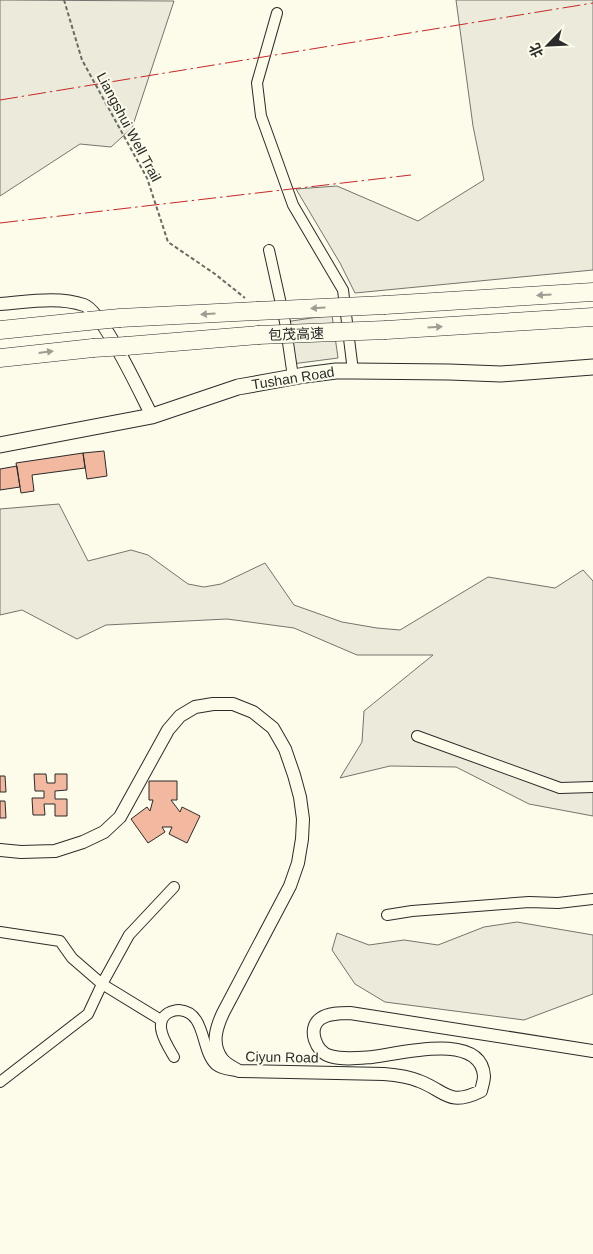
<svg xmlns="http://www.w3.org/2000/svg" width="593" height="1254" font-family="Arial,'Noto Sans SC',sans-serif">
<rect width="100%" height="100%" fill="#fdfbea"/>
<path fill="#ecebdb" stroke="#74746e" d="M0,0L174,1L132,128L111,147L80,144L0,196Z
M456,0H593V270L355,293L340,263L296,189L337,186L418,221L484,180L473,126Z
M59,504L88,561L131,550L148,555L188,584L204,587L221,584L265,563L294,605L342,622L377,628L400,630L488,577L555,588L583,570L593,581V816L529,804L456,767L390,766L340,778L362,742L364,711L433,655H357L294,628L227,619L106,625L77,639L22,610L0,615V509Z
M517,922L593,935V994L524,1020L385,1002L355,984L332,950L337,933L369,945L404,940L438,945L484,927Z"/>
<path fill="#eceadb" stroke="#74746e" d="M332,315L338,358L292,364L285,322Z"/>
<path fill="#f2b8a0" stroke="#2b2b2b" d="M104,451L107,476L87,479L83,453Z
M83,453L85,468L32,475L34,491L21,493L16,463Z
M17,466L20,487L0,490V469Z
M34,774H46L47,783H55V774H67V790L55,791V799H67V816H55V804H44L45,815H33L32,798H44V791H35Z
M0,776H5L6,792H0Z
M149,781H177V800H171L180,812L182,807L200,816L187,843L169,834L172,827H162L165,832L148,843L131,819L147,807L150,811L153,800H149Z
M0,801H5L6,818H0Z"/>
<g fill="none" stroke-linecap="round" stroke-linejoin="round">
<g stroke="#2b2b2b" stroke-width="12">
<path id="minor" d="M277,13L257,83L261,116L293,205L343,290L353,371
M269,250L285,322L293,377
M417,736L560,788L593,787
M387,915L412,911L529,902L558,903L593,899
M0,932L60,941L72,958L102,984L161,1020
M174,1057C167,1045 152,1023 168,1013C172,1011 175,1010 179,1010C207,1012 200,1051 216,1065C222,1070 230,1070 237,1071
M0,1082L88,1014L102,984L129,935L174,887"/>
</g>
<g stroke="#2b2b2b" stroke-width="14">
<path id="tertiary" d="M0,304C27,302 58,296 84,305C103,312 141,395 152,416
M0,850L21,852L55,851L83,842L104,832L120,817L168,730L180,716L195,707L213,704H233L253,712L273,728L285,749L294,775L300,797L303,819L302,839L298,863L290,886L223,1013C216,1028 211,1044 222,1059C226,1064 234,1068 239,1071L384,1074C396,1075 407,1076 419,1081C446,1091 448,1107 481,1091C482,1086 484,1081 484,1076C481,1031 399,1054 372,1057C359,1058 343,1060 330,1056C316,1052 307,1029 320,1019C328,1013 341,1013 350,1013L593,1051"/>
</g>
<g stroke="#2b2b2b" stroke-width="17">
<path id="primary" d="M0,445L152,416L238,387L305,375L336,371H353L449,372L501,374L593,367"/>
</g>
<g stroke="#2b2b2b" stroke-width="19">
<path id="motorway" d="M385,305L593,292
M120,318L257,311
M0,330L88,321
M386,330L593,317
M126,346L258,335
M0,358L93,348"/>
</g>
<path stroke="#6a6964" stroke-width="2" stroke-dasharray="4 2.5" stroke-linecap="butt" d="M64,0L82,60L147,178L168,242L215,274L245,298"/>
<use href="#minor" stroke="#fdfbea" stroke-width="10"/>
<use href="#tertiary" stroke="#fdfbea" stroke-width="12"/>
<use href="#primary" stroke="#fdfbea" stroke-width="15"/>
<use href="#motorway" stroke="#fdfbea" stroke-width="18"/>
<g stroke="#2b2b2b" stroke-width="19" stroke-linecap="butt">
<path id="motorway-bridge" d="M257,311L385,305
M88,321L120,318
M258,335L386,330
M93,348L126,346"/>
</g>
<use href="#motorway-bridge" stroke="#fdfbea" stroke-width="18"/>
<path stroke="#c62828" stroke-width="1" stroke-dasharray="18 4 2.5 4" stroke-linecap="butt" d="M0,100L593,3
M0,223L411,175"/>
</g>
<defs><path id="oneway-solid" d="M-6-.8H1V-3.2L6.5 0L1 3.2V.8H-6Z" transform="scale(1.25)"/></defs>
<g fill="#9e9d94">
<use href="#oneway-solid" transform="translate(544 295) rotate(176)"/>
<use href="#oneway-solid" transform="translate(318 308) rotate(177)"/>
<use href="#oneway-solid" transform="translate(208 314) rotate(177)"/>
<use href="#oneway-solid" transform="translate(435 327) rotate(-4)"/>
<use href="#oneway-solid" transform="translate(46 352) rotate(-7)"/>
</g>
<g text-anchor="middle" stroke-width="4" stroke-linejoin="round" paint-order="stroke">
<g font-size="14" fill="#2b2b2b" stroke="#fdfbea">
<text transform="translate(129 127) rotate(62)" y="5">Liangshui Well Trail</text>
<text transform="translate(296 334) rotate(-2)" y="5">包茂高速</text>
<text transform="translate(293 378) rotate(-9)" y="5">Tushan Road</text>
<text transform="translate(282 1057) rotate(1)" y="5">Ciyun Road</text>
</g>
</g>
<g transform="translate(548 45) rotate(246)" stroke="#fdfbea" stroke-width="4" paint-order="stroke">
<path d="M0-4L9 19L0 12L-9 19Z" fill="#2b2b2b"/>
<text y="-8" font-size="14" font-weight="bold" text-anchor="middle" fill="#2b2b2b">北</text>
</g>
</svg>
